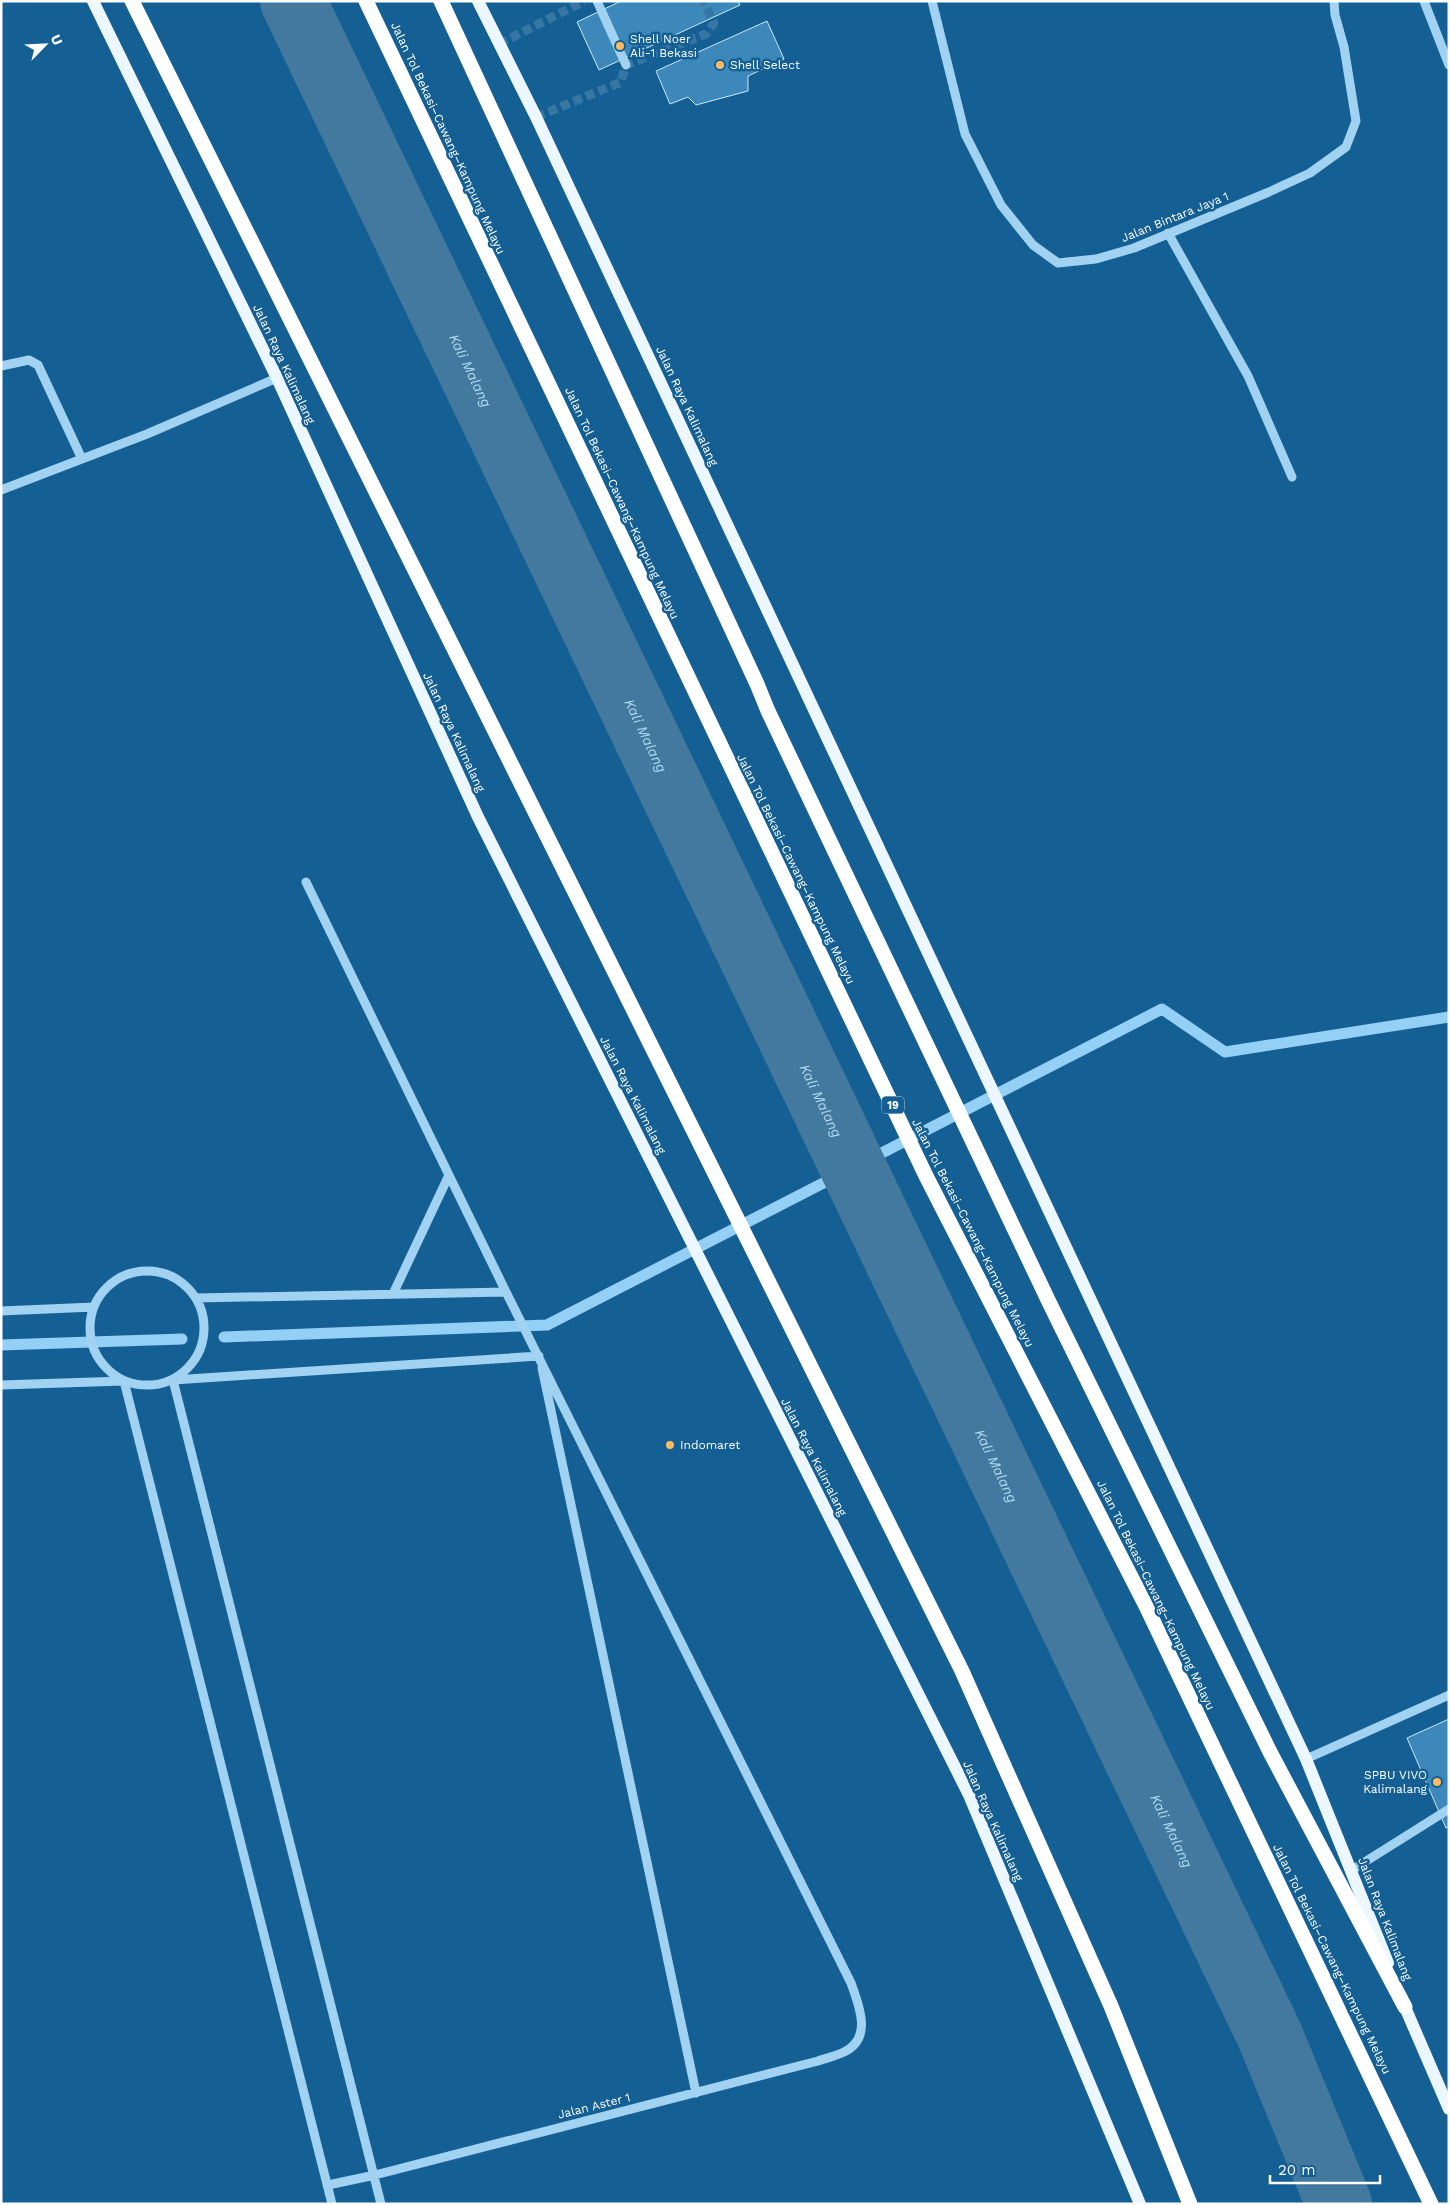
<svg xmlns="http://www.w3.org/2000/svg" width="1450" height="2205" font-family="'Work Sans',sans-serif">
<rect width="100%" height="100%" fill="#145f93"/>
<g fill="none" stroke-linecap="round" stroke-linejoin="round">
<path stroke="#94d0f5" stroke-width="11" d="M224,1337L547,1325L1162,1009L1225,1052L1449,1017
M1,1345L182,1339"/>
<path stroke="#43799e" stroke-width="66" id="s1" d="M293,1L1270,2036L1339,2204"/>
</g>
<path fill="#3d88bb" stroke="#c9e8fc" d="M621,1H738L740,5L599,70L577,22Z
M767,21L784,59L748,76V91L696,105L688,97L670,104L656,71Z
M1449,1719V1827L1446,1828L1407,1738Z"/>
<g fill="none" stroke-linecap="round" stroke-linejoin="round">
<path stroke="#3777a3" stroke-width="9" stroke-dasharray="9 4.5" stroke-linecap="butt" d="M499,44L584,1
M536,117L621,82L626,65L706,34L714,23L703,1"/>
<path stroke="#a2d2f2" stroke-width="9" d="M597,1L626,65
M932,1L965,134L1001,205L1033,245L1058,263L1096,259L1134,248L1269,192L1310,173L1346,147L1356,121L1344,47L1335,15L1334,1
M1424,1L1449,65
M1168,233L1248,376L1292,477
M1,366L29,360L38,365L82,459
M1,490L147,434L277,378
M306,882L506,1292L851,1983C859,2006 873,2038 844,2052C836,2056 826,2058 818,2061L375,2175L328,2185
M90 1328a57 57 0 1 1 114 0a57 57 0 1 1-114 0Z
M393,1294L449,1175
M196,1298L506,1292
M1,1311L94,1307
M542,1368L696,2093
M1,1385L124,1381L332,2204
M1306,1759L1449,1695
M1352,1870L1449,1809
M381,2204L173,1380L539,1356"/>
<path stroke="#edf7ff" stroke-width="12" d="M93,1L277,378L478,817L969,1795L1140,2204
M478,1L536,117L1306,1759L1388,1963
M1401,1998L1449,2109"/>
<path stroke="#fff" stroke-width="15" d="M132,1L962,1671L1111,2006L1190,2204
M366,1L926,1176L1146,1606L1431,2204
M441,1L757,684L768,711L1049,1302L1270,1752L1405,2007"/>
</g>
<g fill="#ffba63" stroke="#145f93" stroke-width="2">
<circle cx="620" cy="46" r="5"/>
<circle cx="720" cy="65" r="5"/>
<circle cx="670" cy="1445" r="5"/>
<circle cx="1437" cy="1782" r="5"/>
</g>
<g text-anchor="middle" stroke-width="5" stroke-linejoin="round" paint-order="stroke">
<rect fill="#145f93" stroke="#b8cfdf" stroke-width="1" x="882" y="1096.5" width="22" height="17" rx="4"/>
<g font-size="11" font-weight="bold" fill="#fff">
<text x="893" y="1109">19</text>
</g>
<g font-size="12" fill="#fff" stroke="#145f93" text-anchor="start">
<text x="630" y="43">Shell Noer<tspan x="630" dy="14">Ali-1 Bekasi</tspan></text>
<text x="730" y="69">Shell Select</text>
<text x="680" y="1449">Indomaret</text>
<text x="1427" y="1779" text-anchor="end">SPBU VIVO<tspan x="1427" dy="14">Kalimalang</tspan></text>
</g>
<g font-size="12" fill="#fff" stroke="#145f93">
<text transform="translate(448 138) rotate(65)" y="4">Jalan Tol Bekasi–Cawang–Kampung Melayu</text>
<text transform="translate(1175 217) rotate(-22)" y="4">Jalan Bintara Jaya 1</text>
<text transform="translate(284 364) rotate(65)" y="4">Jalan Raya Kalimalang</text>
<text transform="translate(687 406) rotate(65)" y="4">Jalan Raya Kalimalang</text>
<text transform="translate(622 503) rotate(65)" y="4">Jalan Tol Bekasi–Cawang–Kampung Melayu</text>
<text transform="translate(454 732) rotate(65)" y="4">Jalan Raya Kalimalang</text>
<text transform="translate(796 869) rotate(64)" y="4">Jalan Tol Bekasi–Cawang–Kampung Melayu</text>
<text transform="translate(633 1095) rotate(63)" y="4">Jalan Raya Kalimalang</text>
<text transform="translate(973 1233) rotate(63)" y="4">Jalan Tol Bekasi–Cawang–Kampung Melayu</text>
<text transform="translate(814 1457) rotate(63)" y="4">Jalan Raya Kalimalang</text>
<text transform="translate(1156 1595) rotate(64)" y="4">Jalan Tol Bekasi–Cawang–Kampung Melayu</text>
<text transform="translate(993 1821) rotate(66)" y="4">Jalan Raya Kalimalang</text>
<text transform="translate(1385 1919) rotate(69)" y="4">Jalan Raya Kalimalang</text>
<text transform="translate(1332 1959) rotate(64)" y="4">Jalan Tol Bekasi–Cawang–Kampung Melayu</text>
<text transform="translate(594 2106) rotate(-14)" y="4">Jalan Aster 1</text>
</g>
<g font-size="14" font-style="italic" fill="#aedcf8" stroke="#145f93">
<text dy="5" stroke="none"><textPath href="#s1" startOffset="410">Kali Malang</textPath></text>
<text dy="5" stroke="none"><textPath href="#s1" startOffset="815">Kali Malang</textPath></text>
<text dy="5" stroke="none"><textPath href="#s1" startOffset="1220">Kali Malang</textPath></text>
<text dy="5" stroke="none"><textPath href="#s1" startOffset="1625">Kali Malang</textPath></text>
<text dy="5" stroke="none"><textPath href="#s1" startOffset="2030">Kali Malang</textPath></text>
</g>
</g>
<rect width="1450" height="2205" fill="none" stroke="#ffffff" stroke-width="5"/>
<g transform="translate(45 45) rotate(66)" stroke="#145f93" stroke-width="4" paint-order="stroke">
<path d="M0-4L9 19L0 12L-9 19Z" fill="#ffffff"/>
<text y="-8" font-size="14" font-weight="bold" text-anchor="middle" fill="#ffffff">U</text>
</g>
<path d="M1270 2175v8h110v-8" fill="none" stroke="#ffffff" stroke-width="2.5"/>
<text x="1278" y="2175" font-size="15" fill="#ffffff" stroke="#145f93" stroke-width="4" paint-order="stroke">20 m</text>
</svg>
